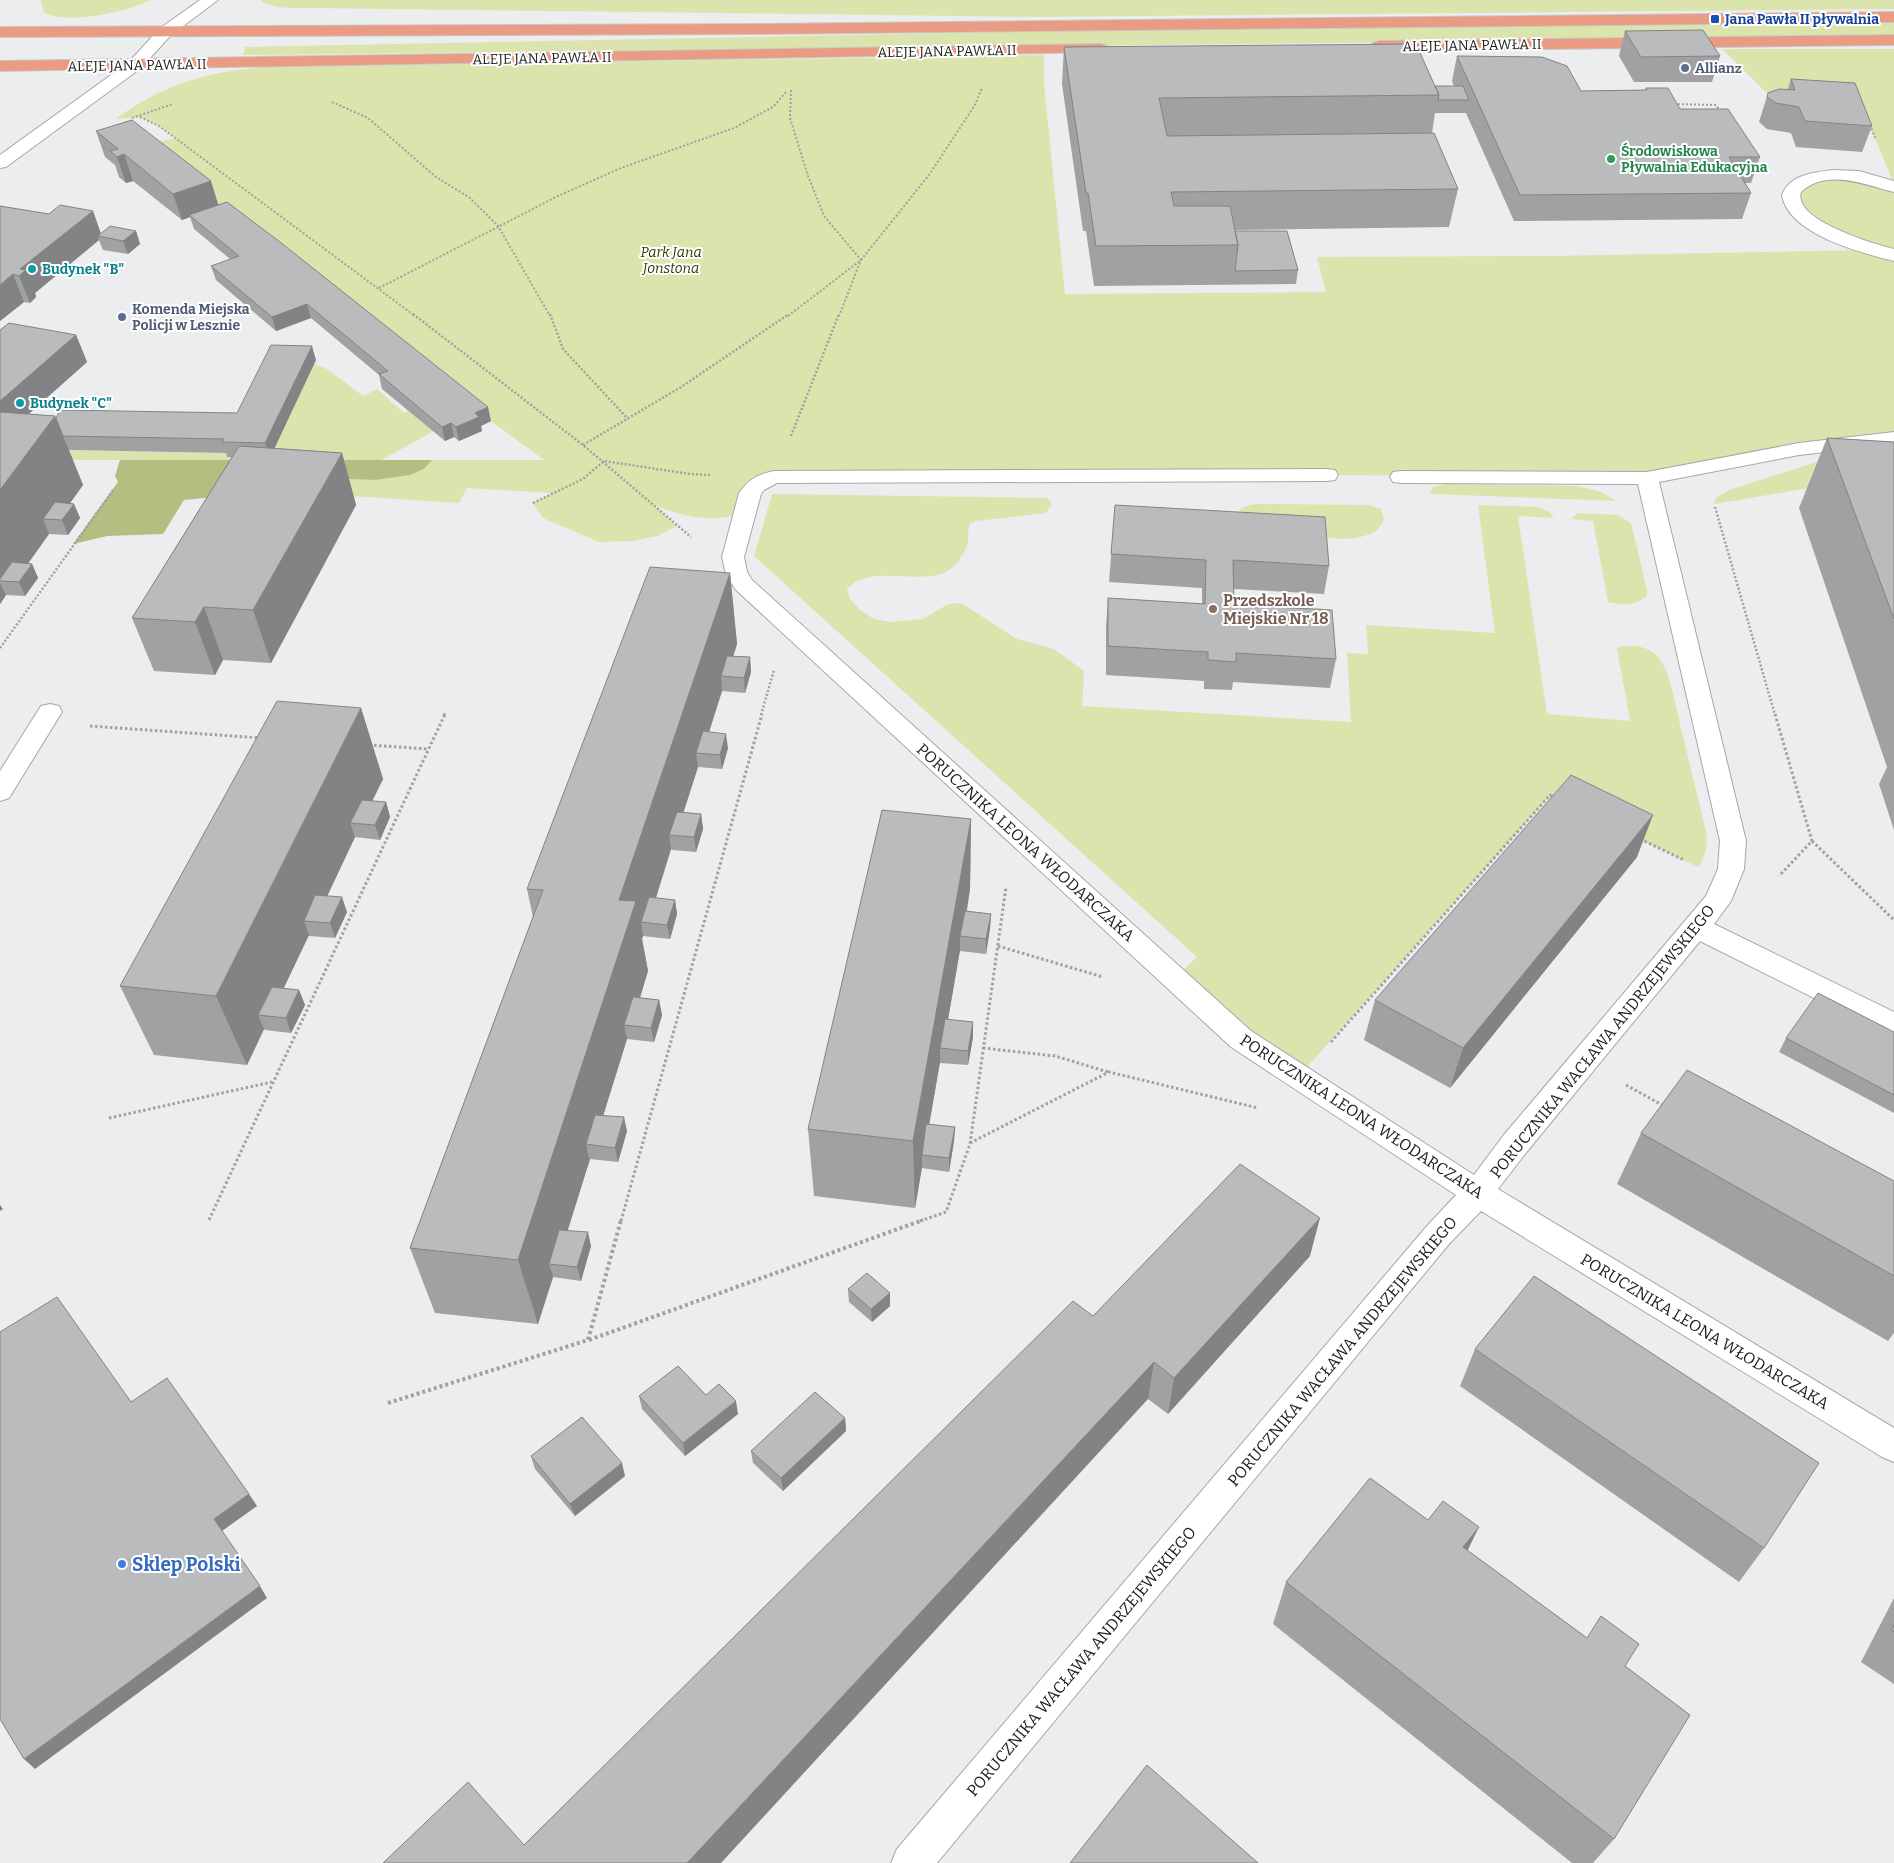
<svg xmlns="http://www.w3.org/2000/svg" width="1894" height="1863" font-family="Bitter,serif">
<rect width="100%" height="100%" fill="#ecedee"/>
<path fill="#dbe4ac" d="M41,0H151C129,11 66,26 44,12Z
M260,0H1894V9L1040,17L308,8C292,8 273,10 260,0Z
M1894,22V37L243,55L245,47L1152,29Z
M1722,49H1894V184L1860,102L1768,94Z
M1044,55V84L1065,294L1326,292L1317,257L1551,256L1872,250L1804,216L1794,188L1838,175L1894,187V438L1647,478L1327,475L774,477L734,515C709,523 678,515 654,505L677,526L657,536L633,541L599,542L543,518L533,503L553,493L467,488L459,503L243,489L319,478L376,480L410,475L424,469L432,460H544L491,421L140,146L176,138L159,126L140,117L116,119C162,84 215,69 272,67L274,62L275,67Z
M314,364L327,369L363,396L377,389L404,413L409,411L434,431L381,460H0L50,450L228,453L270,458Z
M1820,461L1894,474L1714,504L1716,498L1729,490Z
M1446,484L1576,486L1599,491L1617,501L1430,494L1433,487Z
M772,494L1047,498L1052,504L1046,513L976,521L970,524C967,531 969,536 968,542C967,548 962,555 959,560C937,595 873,559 847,589L850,599L860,610L874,619L890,622L923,619L948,604L961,603L1017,639L1054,649L1084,671L1082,706L1351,722L1347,653L1368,654L1366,625L1495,633L1478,505L1539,507L1549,512L1554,518L1518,516L1547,714L1630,721L1617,648C1630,643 1650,646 1659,658C1670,672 1675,702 1679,720C1688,757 1697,794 1706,832C1708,846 1706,855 1698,867L1550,796L1298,1077L1175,978L1197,957L754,556Z
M1258,504L1368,505L1381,509L1384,519C1379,536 1358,538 1343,539L1238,531C1237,512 1237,506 1258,504Z
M1578,513L1618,515L1631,523L1647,590L1646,597C1633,606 1623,605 1608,602L1593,521L1571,519Z
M1240,597L1265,599L1266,605L1321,608L1322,629L1241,625Z"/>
<path fill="#b4be80" d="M120,460H432L424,469L410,475L376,480L319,478L215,497L184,500L163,534L107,536L73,544L118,482L115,476Z"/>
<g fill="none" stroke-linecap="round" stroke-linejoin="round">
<g stroke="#a6a7a8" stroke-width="2">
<path id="minor" d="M200,0H218L171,35L141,68L6,167L0,168V155L129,62L159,29Z
M1833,170L1859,171L1894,181V192C1865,185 1827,168 1801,192C1792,220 1874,244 1894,249V261C1861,253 1788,234 1782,195C1789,175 1814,172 1833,170Z
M1894,432V444L1799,455L1659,482L1746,841L1744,869L1731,901L1714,924L1894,1012V1036L1884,1033L1700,941L1525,1154L1498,1189L1894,1428V1462L1882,1457L1481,1211L1449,1244L937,1863H891L897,1849L1427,1226L1456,1195L1231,1047L736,590L726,575L722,557L739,493C748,480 758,474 774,471L1327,469L1335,470L1338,475L1335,480L1327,481L777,483L764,490L761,494L744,557L747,572L752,580L1251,1031L1474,1175L1503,1136L1706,896L1718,869L1720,841L1638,484L1401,483L1393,482L1390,477L1393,472L1401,471L1647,472L1799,443Z
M50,704L59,706L62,712L9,798L0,801V771L41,706Z"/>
</g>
<g stroke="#c9c9ca" stroke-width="2">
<path id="major" d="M1894,12V22L756,34L0,37V27L756,24Z
M1894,35V45L1379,51L1373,49L1371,46L1373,43L1379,41Z
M1101,44L1107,46L1109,49L1107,52L0,71V61Z"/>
</g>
<path stroke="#a1a1a2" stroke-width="2" stroke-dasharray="2 2" stroke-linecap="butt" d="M791,90L790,118L808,176L824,216L861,260L839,316
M332,102L368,118L436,177L470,198L498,226L550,316
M1674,104L1716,105L1721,112
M140,117L159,126L415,316
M132,118L173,104
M1870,125L1876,140
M379,288L558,196L621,168L734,128L773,107L786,92
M788,316L861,260L929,175L975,105L982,88"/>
<path stroke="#a1a1a2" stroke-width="2.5" stroke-dasharray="2 2" stroke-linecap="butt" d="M413,314L583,445L691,537
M550,314L563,349L628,419
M791,436L839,314
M583,445L681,387L789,314
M533,503L583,479L604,461L690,474L710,475
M1715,507L1775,715
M0,648L114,489
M444,715L445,713
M761,715L774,670"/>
<path stroke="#a1a1a2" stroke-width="3" stroke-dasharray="2.5 2.5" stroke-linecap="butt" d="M1775,714L1812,841L1779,876
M90,726L261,738
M369,745L428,749
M1640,839L1684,860
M1812,841L1894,920
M998,946L1103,977
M1331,1042L1550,795L1556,798
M983,1048L1055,1056L1108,1072
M1626,1085L1664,1106
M109,1118L272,1082
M970,1143L1109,1072L1258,1108
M209,1220L445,714
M621,1221L762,714
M920,1221L946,1212L970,1144L1006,887"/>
<path stroke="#a1a1a2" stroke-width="4" stroke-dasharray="3 3" stroke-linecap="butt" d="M589,1340L923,1220
M388,1403L588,1340L621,1220"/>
<use href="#minor" fill="#fff" fill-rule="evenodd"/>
<use href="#major" fill="#ea9b83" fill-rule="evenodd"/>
</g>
<path fill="#a0a1a2" d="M1625,31L1720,56L1712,82H1634L1619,56Z
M1064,47L1435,86H1454L1452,81L1457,56L1581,91L1645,90L1646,88L1760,157L1751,183H1745L1751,193L1742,219L1514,221L1466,113H1435L1432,133L1458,189L1449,227L1235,230V231L1298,270L1296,284L1094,286L1086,231H1083L1062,84Z
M1791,79L1872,126L1862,152L1796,147L1791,133L1767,129L1759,122L1768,93L1788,89Z
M96,131L218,205L491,421L481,426L482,431L459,441L454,437L445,441L382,389L379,375L311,318L276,331L216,280L211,266L230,259L194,229L190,217L182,220L133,181L126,183L119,177L115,165L105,157Z
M0,206L49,214L93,211L101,234L136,231L140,244L128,254L103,250L99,240L35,293L36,297L30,303L24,302L0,321Z
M0,330L76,335L87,362L29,414L55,416L56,418L237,413L316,360L274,448L342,453L356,505L271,663L223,660L215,675L154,671L132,618L232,457H227L226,453L69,450L83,485L70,503L74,504L80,518L68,535L49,534L28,563L32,564L38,578L25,596L6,595L0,604Z
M1827,438L1894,442V830L1879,784L1887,767L1799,508Z
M1115,505L1329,566L1324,594L1234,589V605L1336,659L1330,688L1233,682L1232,690L1204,689V681L1106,675V627L1108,598L1202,604V588L1109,582Z
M730,573L737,644L733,656L750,657L751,672L745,693L722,691L709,732L728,748L722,769L698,767L683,812L701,814L703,829L696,852L672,850L671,849L656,898L675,900L677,914L670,939L643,936L642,939L648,971L640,998L659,1000L662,1015L654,1042L627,1039L603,1116L627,1131L618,1162L590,1159L567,1231L591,1246L581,1281L553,1277L538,1324L435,1313L410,1248L533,917L527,889Z
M361,708L383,779L372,801L386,802L390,817L380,840L355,837L327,896L347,912L335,938L309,936V935L283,989L299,990L305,1005L291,1033L265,1030L264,1029L247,1065L154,1055L120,986Z
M971,819L970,889L967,911L991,914L990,928L986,954L960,951V950L948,1020L973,1022V1037L968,1065L940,1063V1062L929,1124L955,1127L954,1141L949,1172L922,1168V1167L915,1208L814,1196L808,1129Z
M1637,857L1450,1088L1364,1040L1375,1000Z
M1894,1032V1113L1779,1052L1786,1038Z
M1641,1133L1894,1181V1333L1888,1341L1617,1184Z
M1310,1256L1168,1414L1148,1399L524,1845L1093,1316Z
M848,1289L890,1293V1306L872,1322L849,1302Z
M1475,1349L1764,1548L1739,1582L1460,1386Z
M706,1395L738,1414L685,1456L642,1409L639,1396Z
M845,1418L846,1431L783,1491L753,1463L751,1451Z
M531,1456L625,1476L575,1516L535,1469Z
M1468,1551L1625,1666L1614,1839L1593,1863H1572L1273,1624L1286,1582Z
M1894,1598V1684L1861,1662Z"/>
<path fill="#828384" d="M124,154L133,181L126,183L117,157Z
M211,181L219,207L189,215L190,217L182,220L173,194Z
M93,211L102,237L98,236L99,240L35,293L36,297L30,303L19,276L20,269Z
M136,231L140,244L128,254L123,241Z
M13,274L24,302L0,321V285Z
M307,304L311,318L276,331L272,317Z
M76,335L87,362L0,439V401Z
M312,346L316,360L270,458L265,443Z
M488,407L491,421L481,426L482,431L459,441L456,427L475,413Z
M55,416L83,485L58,520L43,519L49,534L15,582L0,581V490Z
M451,423L454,437L445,441L442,427Z
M342,453L356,505L271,663L253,610Z
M74,504L80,518L68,535L62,520Z
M32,564L38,578L25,596L19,582Z
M730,573L737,644L727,677L721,676L722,691L702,754L696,753L698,767L676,836L669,835L671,849L648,923L641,922L643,936L642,939L648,971L631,1026L624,1025L627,1039L594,1145L586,1144L589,1158L590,1159L557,1265L549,1264L553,1277L538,1324L518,1260L619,900Z
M0,583L6,595L0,604Z
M204,607L223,660L215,675L195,622Z
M750,657L751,672L745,693L744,678Z
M361,708L383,779L361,824L350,823L355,837L315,922L304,921L309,935L270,1017L258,1015L264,1029L247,1065L216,996Z
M726,734L728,748L722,769L720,755Z
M386,802L390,817L380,840L375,825Z
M701,814L703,829L696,852L694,837Z
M1653,815L1637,857L1450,1088L1463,1048Z
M971,819L970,889L962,937L960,936V950L943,1048H940V1062L924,1155H922V1167L915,1208L913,1141Z
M342,897L347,912L335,938L330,923Z
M675,900L677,914L670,939L667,925Z
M991,914L990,928L986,954V939Z
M299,990L305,1005L291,1033L286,1018Z
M659,1000L662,1015L654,1042L651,1028Z
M973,1022V1037L968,1065V1051Z
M624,1117L627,1131L618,1162L615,1148Z
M955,1127L954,1141L949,1172V1158Z
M0,1205L3,1209L0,1211Z
M1320,1218L1310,1256L1168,1414L1174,1378Z
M588,1232L591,1246L581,1281L577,1267Z
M890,1293V1306L872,1322L871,1309Z
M1154,1362L1148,1399L721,1863H687Z
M736,1401L738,1414L685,1456L683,1443Z
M845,1418L846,1431L783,1491L781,1478Z
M622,1463L625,1476L575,1516L570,1504Z
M249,1494L257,1506L222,1531L214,1519Z
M1479,1527L1458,1570L1463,1547Z
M260,1586L267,1598L35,1769L24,1759Z"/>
<path fill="#babbbc" stroke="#828384" d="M1703,30L1720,56L1641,57L1625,31Z
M1416,44L1439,95L1159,98L1167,136L1434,133L1458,189L1171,192L1174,206H1230L1238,245L1096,246L1088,193H1086L1064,47Z
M1457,56L1542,57L1567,66L1581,91L1647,90L1646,88H1668L1680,109H1728L1760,157H1729L1751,193L1520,195Z
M1791,79L1855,83L1872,126L1805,121L1799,107L1776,103L1767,97L1768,93L1779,89L1795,90Z
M1435,86H1463L1469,100H1438L1439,95Z
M132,120L211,181L173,194L124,154L117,157L110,151L118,149L96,131Z
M227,202L280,242L488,407L475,413L479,417L456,427L451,423L442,427L379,374L388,371L307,304L272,317L211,266L239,256L189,215Z
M60,205L93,211L20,269L26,270L19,276L13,274L0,285V206L49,214Z
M110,226L136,231L123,241L98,236Z
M1235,231H1287L1298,270L1235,271L1238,245Z
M9,323L76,335L0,401V330Z
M271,345L312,346L265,443L222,442L224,439L63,436L56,418L60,410L237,413Z
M0,412L55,416L0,490Z
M1827,438L1894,442V619Z
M239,446L342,453L253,610L204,607L195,622L132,618Z
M55,502L74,504L62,520L43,519Z
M1115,505L1325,517L1329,566L1233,560L1234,605L1332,610L1336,659L1236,653V662L1208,660V652L1108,646V598L1205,604L1206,560L1111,554Z
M12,562L32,564L19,582L0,581V579Z
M650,567L730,573L619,900L636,901L518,1260L410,1248L543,890L527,889Z
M727,656L750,657L744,678L721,676Z
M277,701L361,708L216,996L120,986Z
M703,731L726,734L720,755L696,753Z
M1571,775L1653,815L1463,1048L1375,1000Z
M362,800L386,802L375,825L350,823Z
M882,810L971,819L913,1141L808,1129Z
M677,812L701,814L694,837L669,835Z
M315,895L342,897L330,923L304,921Z
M649,897L675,900L667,925L641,922Z
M965,911L991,914L986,939L960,936Z
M272,987L299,990L286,1018L258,1015Z
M1818,993L1894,1032V1095L1786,1038Z
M633,997L659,1000L651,1028L624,1025Z
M945,1019L973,1022L968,1051L940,1048Z
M1687,1070L1894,1181V1276L1641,1133Z
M595,1115L624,1117L615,1148L586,1144Z
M926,1124L955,1127L949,1158L922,1155Z
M1240,1164L1320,1218L1174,1378L1154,1362L687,1863H383L468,1782L524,1845L1073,1301L1093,1316Z
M559,1230L588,1232L577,1267L549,1264Z
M867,1273L890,1293L871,1309L848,1289Z
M1534,1276L1819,1463L1764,1548L1475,1349Z
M57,1297L131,1402L167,1378L249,1494L214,1519L260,1586L24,1759L0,1719V1332Z
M678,1366L706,1395L719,1384L736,1401L683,1443L639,1396Z
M815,1392L845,1418L781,1478L751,1451Z
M582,1417L622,1463L570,1504L531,1456Z
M1370,1478L1428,1520L1443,1501L1479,1527L1463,1547L1587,1638L1601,1616L1639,1644L1625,1666L1690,1715L1614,1839L1286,1582Z
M1894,1624V1632L1891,1630Z
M1147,1765L1258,1863H1070Z"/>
<rect fill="#1a4fb4" stroke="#fff" stroke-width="2" x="1710" y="14" width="10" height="10" rx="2.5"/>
<g fill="#5c6f8a" stroke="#fff" stroke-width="2">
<circle cx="1685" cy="68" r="5"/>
<circle cx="122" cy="317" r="5"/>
</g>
<circle fill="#2e9e5b" stroke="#fff" stroke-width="2" cx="1611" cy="159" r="5"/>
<g fill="#0f9aa8" stroke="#fff" stroke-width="2">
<circle cx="32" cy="269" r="5"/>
<circle cx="20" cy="403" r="5"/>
</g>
<circle fill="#8d6e63" stroke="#fff" stroke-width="2" cx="1213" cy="609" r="5"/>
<circle fill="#3f7fe0" stroke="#fff" stroke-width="2" cx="122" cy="1564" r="5"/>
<g text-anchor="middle" stroke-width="4" stroke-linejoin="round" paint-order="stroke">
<g font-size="14" font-weight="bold" fill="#164399" stroke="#fff" text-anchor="start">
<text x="1725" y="24">Jana Pawła II pływalnia</text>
</g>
<g font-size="14" fill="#202021" stroke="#fff">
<text transform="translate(1472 45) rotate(-1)" y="5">ALEJE JANA PAWŁA II</text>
<text transform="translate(947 51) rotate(-1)" y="5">ALEJE JANA PAWŁA II</text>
<text transform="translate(542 58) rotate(-1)" y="5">ALEJE JANA PAWŁA II</text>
<text transform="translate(137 65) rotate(-1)" y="5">ALEJE JANA PAWŁA II</text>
</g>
<g font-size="14" font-weight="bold" fill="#4e5e75" stroke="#fff" text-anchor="start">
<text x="1695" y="73">Allianz</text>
<text x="132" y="314">Komenda Miejska<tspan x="132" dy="16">Policji w Lesznie</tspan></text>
</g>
<g font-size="14" font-weight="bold" fill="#27864d" stroke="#fff" text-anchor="start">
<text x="1621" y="156">Środowiskowa<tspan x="1621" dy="16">Pływalnia Edukacyjna</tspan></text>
</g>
<g font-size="14" font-style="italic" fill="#323806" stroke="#fff">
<text x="671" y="257">Park Jana<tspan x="671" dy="16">Jonstona</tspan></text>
</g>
<g font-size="14" font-weight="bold" fill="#0d838f" stroke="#fff" text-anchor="start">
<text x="42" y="274">Budynek "B"</text>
<text x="30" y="408">Budynek "C"</text>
</g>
<g font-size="16" font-weight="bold" fill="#785e54" stroke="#fff" text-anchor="start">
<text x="1223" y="606">Przedszkole<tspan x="1223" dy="18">Miejskie Nr 18</tspan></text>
</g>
<g font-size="16" fill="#202021" stroke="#fff">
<text transform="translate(1026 842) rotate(42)" y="6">PORUCZNIKA LEONA WŁODARCZAKA</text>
<text transform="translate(1602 1041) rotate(-51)" y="6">PORUCZNIKA WACŁAWA ANDRZEJEWSKIEGO</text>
<text transform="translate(1362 1116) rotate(33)" y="6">PORUCZNIKA LEONA WŁODARCZAKA</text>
<text transform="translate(1705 1331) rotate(31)" y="6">PORUCZNIKA LEONA WŁODARCZAKA</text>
<text transform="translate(1342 1351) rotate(-50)" y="6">PORUCZNIKA WACŁAWA ANDRZEJEWSKIEGO</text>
<text transform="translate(1081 1661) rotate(-50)" y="6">PORUCZNIKA WACŁAWA ANDRZEJEWSKIEGO</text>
</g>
<g font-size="19" font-weight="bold" fill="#366cbe" stroke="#fff" text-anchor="start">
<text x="132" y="1571">Sklep Polski</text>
</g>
</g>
</svg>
